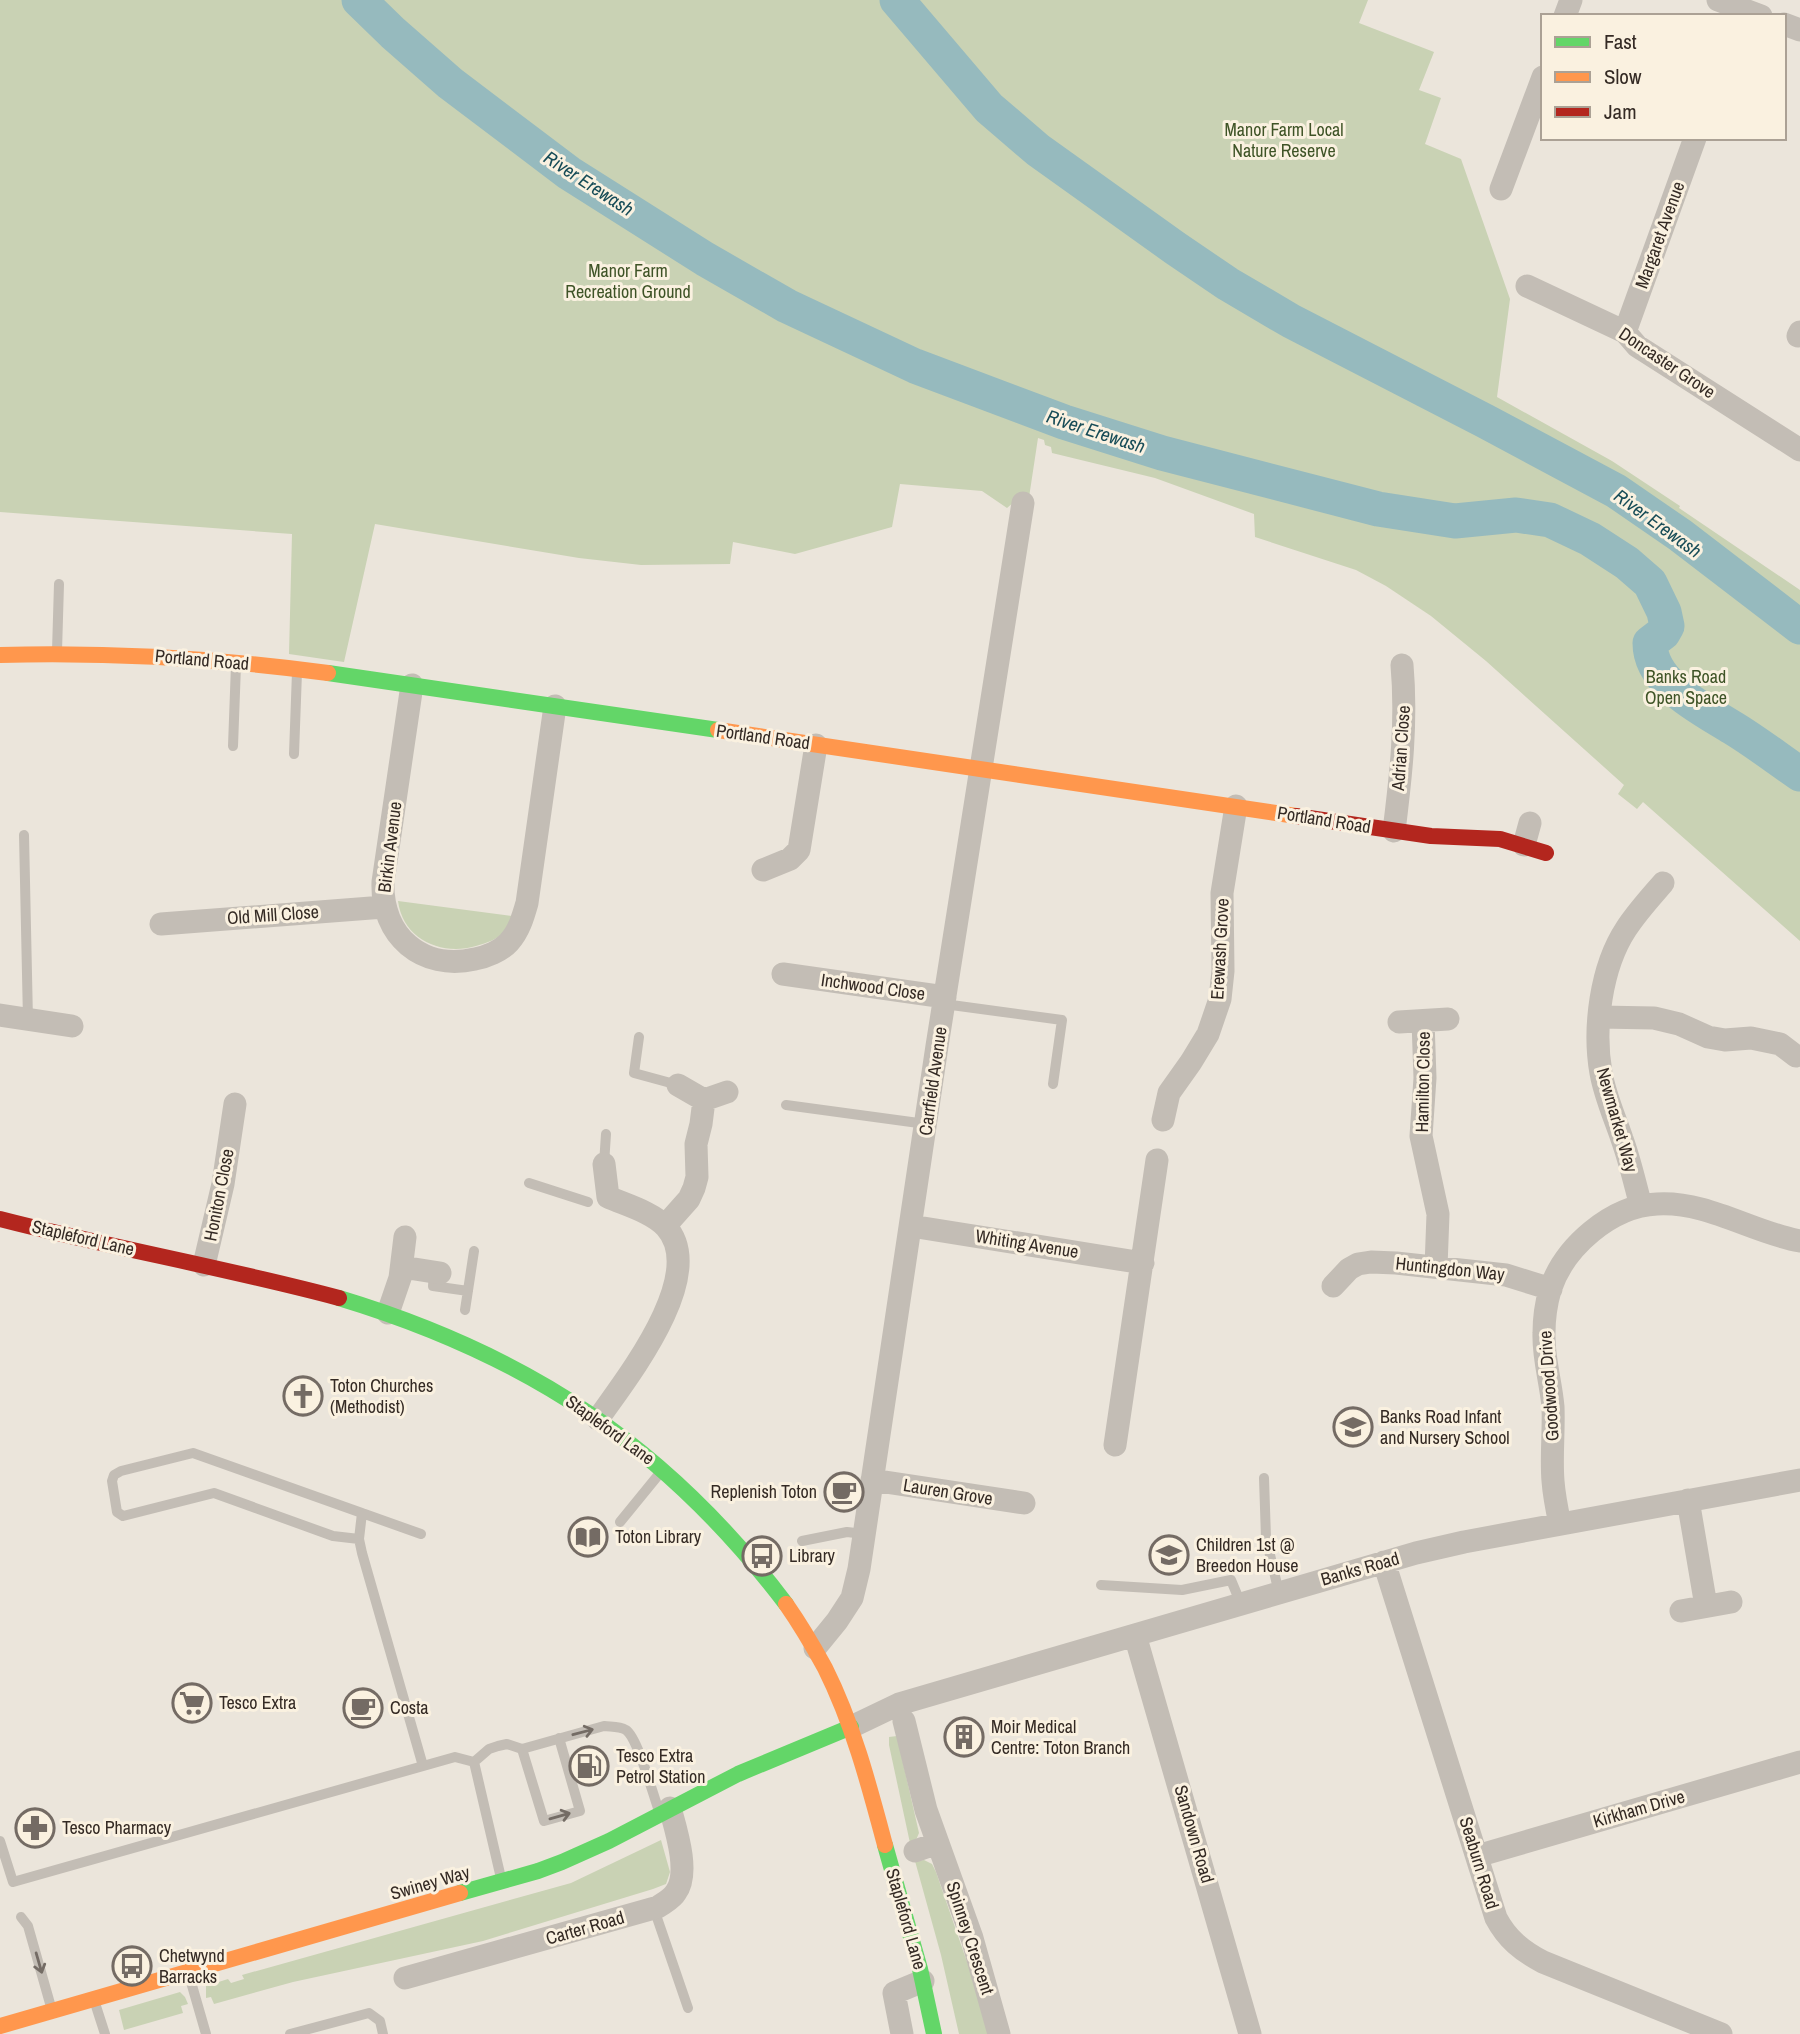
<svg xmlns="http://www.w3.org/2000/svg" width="1800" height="2034" font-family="'Archivo Narrow',sans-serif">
<rect width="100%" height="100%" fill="#ebe5db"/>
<path fill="#c9d2b4" d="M0,0H1368L1359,23L1434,52L1419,90L1441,98L1425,144L1461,159L1510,299L1497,397L1612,461L1680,506L1679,508L1800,590V941L1643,802L1637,809L1618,794L1624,785L1486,661L1431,616L1386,586L1356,570L1255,537L1254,514L1155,478L1052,453L1051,447L1045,445L1044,440L1038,438L1028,504L1014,502L1007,508L982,491L900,484L892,527L795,554L733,542L730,564L641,565L579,558L375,524L344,662L289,654L292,534L0,512Z
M398,901L512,916C510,921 508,927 505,931C498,939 487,943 476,946C442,956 403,940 398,901Z
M897,1736L919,1833L916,1840L910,1843L889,1745V1737Z
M661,1840L670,1872L666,1884L653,1889L483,1941L293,1982L214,2004L211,1997L206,1998V1986L228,1979L231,1983L244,1979L242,1975L571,1883Z
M924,1860L932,1864L936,1872L976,1988L989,2034H959L941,1955L915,1861Z
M180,1992L185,1997L188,2004L181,2006L183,2013L124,2030L119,2010Z"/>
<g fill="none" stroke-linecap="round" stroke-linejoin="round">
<path stroke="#96babe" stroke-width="35" d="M359,0L393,33L450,83L569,173L705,259L787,306L915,366L1064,422L1162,453L1378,509L1455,521L1516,515L1550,520L1590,539L1627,563L1650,583L1664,612L1667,626L1663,633L1650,643C1650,684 1703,709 1733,728C1756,742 1778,759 1800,774
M897,0L989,108L1038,150L1175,248L1228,284L1291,321L1485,421L1616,491L1680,535L1800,627"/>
<path stroke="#c3bdb5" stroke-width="10" d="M57,651L59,584
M233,746L236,665
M294,754L297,672
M24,835L28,1020
M944,1004L1062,1020L1053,1084
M639,1037L634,1073L678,1085
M786,1105L926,1124
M604,1164L606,1134
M529,1183L588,1202
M434,1272L433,1286L468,1291
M465,1310L474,1251
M1264,1478L1266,1538L1279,1593
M362,1513L359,1539L362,1553L423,1766
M620,1522L660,1473
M359,1539L333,1536L214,1493L123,1516L117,1512L112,1481L114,1475L121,1471L193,1453L421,1534
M802,1541L847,1532L864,1534
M1101,1585L1182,1590L1231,1580L1241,1604
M522,1749L544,1821L580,1811L559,1738
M474,1762L489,1749L498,1746L507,1744L522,1749L604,1726C611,1727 619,1726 626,1730C638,1738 653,1795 659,1811
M474,1762L501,1878
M0,1841L13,1882L455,1757L474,1762
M654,1909L688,2008
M21,1917L28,1926L51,2007
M189,1975L206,2034
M95,2003L105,2034
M290,2034L369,2013L380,2021L383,2034"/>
<path stroke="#c3bdb5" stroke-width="23" d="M1718,0L1761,16
M1565,16L1571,0
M1784,24L1800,30
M1501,189L1543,77
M1527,286L1625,332L1637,346L1800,450
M1625,332L1695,138
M1798,336L1800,332
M412,685L383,882C381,936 422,971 475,959C486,957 501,951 509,942C519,931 523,917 527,903L555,706
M1394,831C1401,775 1407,721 1402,665
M1524,845L1530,823
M763,870L790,859L799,850L816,745
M161,924L384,907
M783,974L945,997
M0,1015L72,1026
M1600,1017L1654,1018L1679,1024L1708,1037L1725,1040L1751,1038L1780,1044L1796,1056
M1423,1021L1425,1078L1421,1136L1438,1214L1436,1267
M1399,1022L1448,1019
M678,1085L704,1100L727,1092
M1163,1120L1169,1093L1191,1062L1208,1034L1220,999L1223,971L1222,893L1236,806
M1641,1206C1635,1184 1630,1161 1622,1139C1615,1118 1605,1096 1601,1073C1593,1028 1601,967 1626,929C1637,912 1650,898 1663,883
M665,1226L689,1199L694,1188L697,1177L696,1144L701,1124L704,1100
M911,1226L1143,1263
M204,1265L223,1184L235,1104
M402,1267L440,1273
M1333,1286L1349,1269L1358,1264L1371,1262L1396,1263L1506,1275L1551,1289
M388,1313L400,1278L405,1237
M598,1419C626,1379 709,1275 666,1227C652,1212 626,1205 608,1197L604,1164
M1115,1445L1157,1160
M872,1480L1024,1503
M1688,1500L1706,1606
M1560,1524C1557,1510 1554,1495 1553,1481C1551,1457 1554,1431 1553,1407C1551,1382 1543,1358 1544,1333C1544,1319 1546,1304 1550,1290C1564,1247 1611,1206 1657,1204C1708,1201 1751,1232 1800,1241
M1384,1562L1496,1918C1507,1939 1522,1951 1543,1962L1721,2034
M1681,1611L1731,1602
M1135,1635L1250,2034
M815,1648L837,1621L852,1598L859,1569L937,1046L1023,503
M904,1721L926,1810L972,1938L999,2034
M851,1727L899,1704L1416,1553L1464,1542L1800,1480
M915,1851L938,1843
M1477,1856L1800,1762
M405,1978L658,1907C665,1902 672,1899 676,1892C690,1873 676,1830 670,1808
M902,2034L894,1993L923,1981"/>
<path stroke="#63d668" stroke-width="16" d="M328,673L718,730
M339,1298C528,1355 666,1446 786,1604
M885,1845L920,1969L934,2034
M460,1893L538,1871L562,1862L609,1841L738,1774L851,1727"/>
<path stroke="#ff974d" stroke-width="16" d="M0,655C113,652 216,658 328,673
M718,730L1296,816
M786,1604C800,1624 813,1646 825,1668C853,1724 869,1785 885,1845
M0,2026L460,1893"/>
<path stroke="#b3261e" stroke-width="16" d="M1296,816L1431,836L1500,839L1546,853
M0,1219C112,1248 227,1268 339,1298"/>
</g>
<defs><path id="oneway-shaft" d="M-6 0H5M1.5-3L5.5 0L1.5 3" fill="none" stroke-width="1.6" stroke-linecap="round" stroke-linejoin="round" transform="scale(1.75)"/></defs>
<g stroke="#746c65">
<use href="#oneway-shaft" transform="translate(583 1732) rotate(-15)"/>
<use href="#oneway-shaft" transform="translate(560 1816) rotate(-16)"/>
<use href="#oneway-shaft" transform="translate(39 1963) rotate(74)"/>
</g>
<defs>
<g id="church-ring" transform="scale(2.0125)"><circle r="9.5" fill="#faf1e0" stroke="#746b64" stroke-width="1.5"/><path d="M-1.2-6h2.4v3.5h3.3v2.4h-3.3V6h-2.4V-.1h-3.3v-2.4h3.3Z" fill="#746b64"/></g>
<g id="school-ring" transform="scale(2.0125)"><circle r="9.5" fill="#faf1e0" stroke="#746b64" stroke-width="1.5"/><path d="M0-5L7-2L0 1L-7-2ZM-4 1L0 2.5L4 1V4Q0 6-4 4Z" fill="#746b64"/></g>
<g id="cafe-ring" transform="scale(2.0125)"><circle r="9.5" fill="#faf1e0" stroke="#746b64" stroke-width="1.5"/><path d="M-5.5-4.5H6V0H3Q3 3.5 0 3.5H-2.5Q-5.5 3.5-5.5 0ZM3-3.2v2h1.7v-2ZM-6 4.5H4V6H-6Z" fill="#746b64"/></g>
<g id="library-ring" transform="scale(2.0125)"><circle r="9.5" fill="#faf1e0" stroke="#746b64" stroke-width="1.5"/><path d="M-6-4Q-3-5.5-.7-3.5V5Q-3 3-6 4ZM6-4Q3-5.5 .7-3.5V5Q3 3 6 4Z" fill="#746b64"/></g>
<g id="bus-ring" transform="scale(2.0125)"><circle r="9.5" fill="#faf1e0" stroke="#746b64" stroke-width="1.5"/><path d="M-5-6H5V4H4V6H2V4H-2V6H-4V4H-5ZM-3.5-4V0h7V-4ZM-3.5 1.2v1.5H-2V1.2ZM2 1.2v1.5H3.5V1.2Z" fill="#746b64"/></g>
<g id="supermarket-ring" transform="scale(2.0125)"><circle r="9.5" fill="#faf1e0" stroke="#746b64" stroke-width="1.5"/><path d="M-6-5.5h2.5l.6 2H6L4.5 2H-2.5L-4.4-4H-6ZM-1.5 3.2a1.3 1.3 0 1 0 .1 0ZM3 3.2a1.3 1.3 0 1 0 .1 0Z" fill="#746b64"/></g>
<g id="building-ring" transform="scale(2.0125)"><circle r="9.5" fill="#faf1e0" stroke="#746b64" stroke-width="1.5"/><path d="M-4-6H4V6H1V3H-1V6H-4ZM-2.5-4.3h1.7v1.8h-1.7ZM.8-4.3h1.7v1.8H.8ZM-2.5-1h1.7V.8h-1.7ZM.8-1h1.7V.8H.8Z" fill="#746b64"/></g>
<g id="fuel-ring" transform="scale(2.0125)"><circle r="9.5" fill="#faf1e0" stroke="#746b64" stroke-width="1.5"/><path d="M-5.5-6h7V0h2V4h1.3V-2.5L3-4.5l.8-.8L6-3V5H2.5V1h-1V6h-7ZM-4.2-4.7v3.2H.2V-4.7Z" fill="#746b64"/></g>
<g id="pharmacy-ring" transform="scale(2.0125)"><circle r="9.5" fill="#faf1e0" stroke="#746b64" stroke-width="1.5"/><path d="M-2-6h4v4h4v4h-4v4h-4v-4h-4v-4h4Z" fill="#746b64"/></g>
</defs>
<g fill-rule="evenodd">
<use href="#church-ring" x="303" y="1396"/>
<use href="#school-ring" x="1353" y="1427"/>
<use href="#cafe-ring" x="844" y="1492"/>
<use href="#library-ring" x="588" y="1537"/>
<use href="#school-ring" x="1169" y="1555"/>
<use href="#bus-ring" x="762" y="1556"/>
<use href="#supermarket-ring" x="192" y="1703"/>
<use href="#cafe-ring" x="363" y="1708"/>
<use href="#building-ring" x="964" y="1737"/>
<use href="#fuel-ring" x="589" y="1766"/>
<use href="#pharmacy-ring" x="35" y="1828"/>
<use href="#bus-ring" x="132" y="1966"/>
</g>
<g text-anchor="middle" stroke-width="6" stroke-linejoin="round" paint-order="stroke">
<g font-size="18" fill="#3e5326" stroke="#faf1e0">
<text x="1284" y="136">Manor Farm Local<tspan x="1284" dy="21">Nature Reserve</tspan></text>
<text x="628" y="277">Manor Farm<tspan x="628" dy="21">Recreation Ground</tspan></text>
<text x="1686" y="683">Banks Road<tspan x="1686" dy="21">Open Space</tspan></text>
</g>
<g font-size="18" fill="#342a24" stroke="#faf1e0">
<text transform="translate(1660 235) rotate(-70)" y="6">Margaret Avenue</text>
<text transform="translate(1667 363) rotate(34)" y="6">Doncaster Grove</text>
<text transform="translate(202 660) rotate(5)" y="6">Portland Road</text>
<text transform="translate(763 737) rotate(8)" y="6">Portland Road</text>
<text transform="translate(1401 748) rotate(-86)" y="6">Adrian Close</text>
<text transform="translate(1324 820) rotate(9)" y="6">Portland Road</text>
<text transform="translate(390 847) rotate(-83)" y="6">Birkin Avenue</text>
<text transform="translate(273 915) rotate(-4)" y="6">Old Mill Close</text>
<text transform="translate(1220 949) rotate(-87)" y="6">Erewash Grove</text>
<text transform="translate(873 987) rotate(8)" y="6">Inchwood Close</text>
<text transform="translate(933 1081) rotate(-82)" y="6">Carrfield Avenue</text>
<text transform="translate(1423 1082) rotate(-89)" y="6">Hamilton Close</text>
<text transform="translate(1617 1120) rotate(74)" y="6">Newmarket Way</text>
<text transform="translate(219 1195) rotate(-79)" y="6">Honiton Close</text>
<text transform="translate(83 1238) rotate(13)" y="6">Stapleford Lane</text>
<text transform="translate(1027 1244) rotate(9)" y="6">Whiting Avenue</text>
<text transform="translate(1450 1269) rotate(6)" y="6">Huntingdon Way</text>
<text transform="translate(1549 1386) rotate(-94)" y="6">Goodwood Drive</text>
<text transform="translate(610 1430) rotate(36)" y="6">Stapleford Lane</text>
<text transform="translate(948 1492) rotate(9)" y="6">Lauren Grove</text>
<text transform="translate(1360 1569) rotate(-16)" y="6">Banks Road</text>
<text transform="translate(1639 1809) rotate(-16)" y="6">Kirkham Drive</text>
<text transform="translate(1194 1834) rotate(74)" y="6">Sandown Road</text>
<text transform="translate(1479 1863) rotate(73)" y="6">Seaburn Road</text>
<text transform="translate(430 1883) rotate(-16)" y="6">Swiney Way</text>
<text transform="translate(906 1919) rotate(74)" y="6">Stapleford Lane</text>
<text transform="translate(585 1928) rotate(-16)" y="6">Carter Road</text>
<text transform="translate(970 1938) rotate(72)" y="6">Spinney Crescent</text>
</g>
<g font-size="18" fill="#342a24" stroke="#faf1e0" text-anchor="start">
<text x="330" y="1392">Toton Churches<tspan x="330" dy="21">(Methodist)</tspan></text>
<text x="1380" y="1423">Banks Road Infant<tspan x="1380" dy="21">and Nursery School</tspan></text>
<text x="817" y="1498" text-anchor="end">Replenish Toton</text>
<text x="615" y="1543">Toton Library</text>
<text x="1196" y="1551">Children 1st @<tspan x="1196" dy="21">Breedon House</tspan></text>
<text x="789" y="1562">Library</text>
<text x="219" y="1709">Tesco Extra</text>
<text x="390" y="1714">Costa</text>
<text x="991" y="1733">Moir Medical<tspan x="991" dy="21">Centre: Toton Branch</tspan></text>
<text x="616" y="1762">Tesco Extra<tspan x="616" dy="21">Petrol Station</tspan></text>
<text x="62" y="1834">Tesco Pharmacy</text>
<text x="159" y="1962">Chetwynd<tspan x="159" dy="21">Barracks</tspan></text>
</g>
<g font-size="19" font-style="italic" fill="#174c57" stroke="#faf1e0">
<text transform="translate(589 183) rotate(33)" y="7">River Erewash</text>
<text transform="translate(1096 431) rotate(18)" y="7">River Erewash</text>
<text transform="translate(1658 523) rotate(36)" y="7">River Erewash</text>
</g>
</g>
<rect x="1541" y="14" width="245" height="126" fill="#faf1e0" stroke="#aba195" stroke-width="2"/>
<rect x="1555" y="37" width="35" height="10" fill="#63d668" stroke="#aba195" stroke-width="2"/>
<text x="1604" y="49" font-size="21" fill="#342a24">Fast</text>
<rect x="1555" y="72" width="35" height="10" fill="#ff974d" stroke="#aba195" stroke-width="2"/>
<text x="1604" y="84" font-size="21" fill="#342a24">Slow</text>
<rect x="1555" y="107" width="35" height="10" fill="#b3261e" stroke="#aba195" stroke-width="2"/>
<text x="1604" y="119" font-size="21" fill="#342a24">Jam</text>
</svg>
